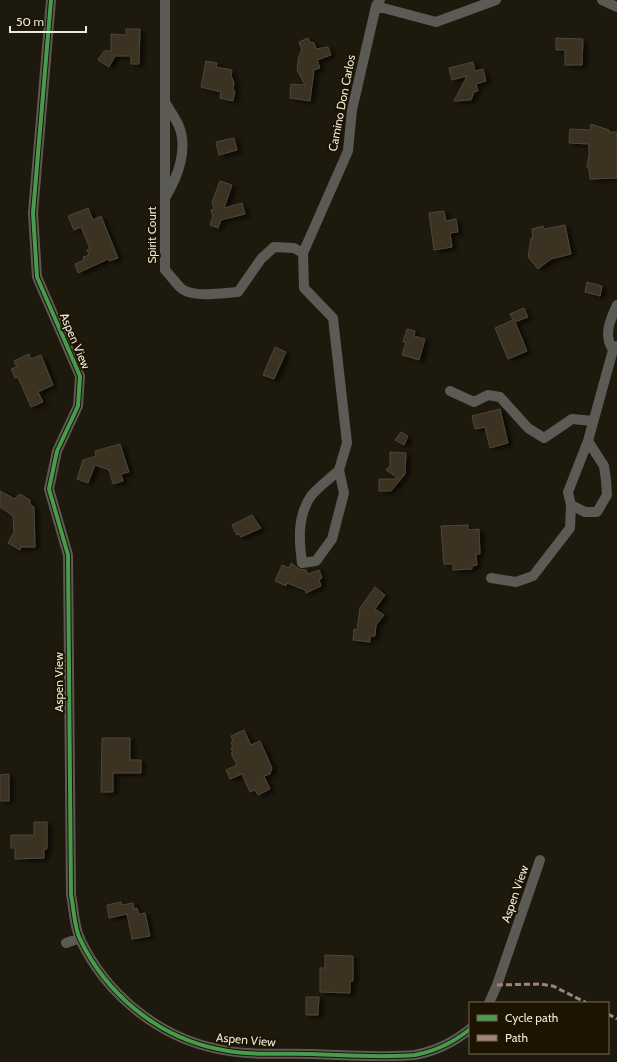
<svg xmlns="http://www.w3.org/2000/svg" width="617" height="1062" font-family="Cabin,sans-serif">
<defs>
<filter id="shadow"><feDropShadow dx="4.5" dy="2.5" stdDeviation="2" flood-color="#0009"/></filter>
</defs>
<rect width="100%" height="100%" fill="#1d190c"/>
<path fill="#3a3021" stroke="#4d473d" filter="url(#shadow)" d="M126,29H140L139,64H131V56H115L109,67L98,60L104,51H111V34L126,35Z
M308,38L310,42L314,43L316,49L328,47L331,55L317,60L320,68L314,70L310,101L290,98L291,84L305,85L297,70L299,56L302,50L299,42Z
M556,38L583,39L582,65H565V50H556Z
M206,61L217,63L216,67L232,70L231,76L234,82L233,90L235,91L233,101L220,98L221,92L201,87Z
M473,62L475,71L483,69L486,81L476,84L478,91L474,92L471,100L454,101L467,76L452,80L449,68Z
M591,124L609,130V132H617V178L590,179L589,169L587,167L589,155V144L569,143L570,129L590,130Z
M234,138L237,150L219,155L216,142Z
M220,181L232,185L224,208L242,203L245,214L221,220L218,228L210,225L213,216L211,210L214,209L212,202Z
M88,208L93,220L101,216L118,258L109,261L108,259L78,273L75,264L84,260L83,257L89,255L87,250L90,249L81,227L74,230L68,216Z
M444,211L446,221L456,219L458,232L450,233L452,247L434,250L429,213Z
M565,225L571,254L551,259L538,269L528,257L531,238H533L532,229L543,226L544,229Z
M587,282L602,286L600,296L585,292Z
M524,308L528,317L515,322L527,351L508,359L495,328L513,320L510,314Z
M407,329L415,331L414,336L425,339L419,360L402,355L406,342H403Z
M275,347L286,352L274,379L263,375Z
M29,354L31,359L41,355L53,385L38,392L43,402L31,407L18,377L15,378L11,369L17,367L14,361Z
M500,409L508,443L490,448L485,427L475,429L472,416Z
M401,432L408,436L404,445L395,440Z
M120,444L129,472L121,474L123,481L113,484L109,470L95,465L88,483L77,479L83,460L96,456L95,451Z
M390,452L406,453L405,474L391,491H379V479H399L386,470L390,466Z
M0,491L15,499L18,495H22L30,500V504L34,507L35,547H21L20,550L8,543L14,532L13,516L0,507Z
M252,515L261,528L241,537L239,534L237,535L232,525Z
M468,525V530L479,529L480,554H476L477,565L472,566V569L453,570V564H444L441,526Z
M291,563L299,569L306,570L308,574L319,570L322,578L319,580L321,586L306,593L305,590L287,583L286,586L275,581L282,565L289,568Z
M375,587L385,595L375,609L384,615L376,625L375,636H370V642L353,640L354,629L357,630L360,608Z
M244,730L251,745L260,741L272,768L270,774L264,776L270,789L258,795L255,790L250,792L242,774L230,779L226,770L237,765L231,753H233L231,748L233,747L231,742L233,741L231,736Z
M102,738H130V760H141V773H113V792H101Z
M9,774V801H0V775Z
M34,822H47V849H44V858L15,859V848H11V835H34Z
M121,902L122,905L133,903L134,909L137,908L139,914L145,913L150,936L132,939L127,914L109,918L107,905Z
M325,955L353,956V981H350V993L320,992V968H325Z
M306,997H319L318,1015H306Z"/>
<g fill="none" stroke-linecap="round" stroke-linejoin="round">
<path stroke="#5b5a54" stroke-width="10" d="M51,0L33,213L37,277L80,376L78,406L57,451L49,489L68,555L71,895C74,908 74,927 80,939C106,994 158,1037 218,1049C248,1056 281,1053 312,1054C346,1055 381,1058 415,1055C436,1051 454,1042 470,1029
M165,0V270C171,276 176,284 182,289C195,298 223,293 238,292L261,259L274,247L294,248L303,253
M602,0L617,7
M376,6L436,22L496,0
M165,198C178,177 189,148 178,124C174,116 169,109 165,102
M613,350C603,335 610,320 617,305
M450,391L474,402L488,395L500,397L528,428L544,438L572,419L593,421
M339,470C331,478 318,487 311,496C297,516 299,541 302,563L316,561L332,539L344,493L339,470L347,443L333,318L304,288L303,253L348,151L352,110L376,6L380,0
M571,505L585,512H597L607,495L606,480L604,466L588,441
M491,578L516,582L533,576L570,528L571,505L568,492L588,441L613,350L617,346
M66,943L80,938
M489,1003L497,985L540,860"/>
<path stroke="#a18479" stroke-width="3" stroke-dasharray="6 3" stroke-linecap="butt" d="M497,985L540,984L553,986L587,1003
M608,1014L617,1019"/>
<g stroke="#1c1300" stroke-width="6">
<path id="cycleway" d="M51,0L33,213L37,277L80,376L78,406L57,451L49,489L68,555L71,895C74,908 74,927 80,939C106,994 158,1037 218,1049C248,1056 281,1053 312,1054C346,1055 381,1058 415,1055C436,1051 454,1042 470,1029"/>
</g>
<use href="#cycleway" stroke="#469c4c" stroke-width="4"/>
</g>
<g text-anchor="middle" stroke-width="4" stroke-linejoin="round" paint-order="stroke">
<g font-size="12" fill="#eee9da" stroke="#1c1300">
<text transform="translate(342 103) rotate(-79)" y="4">Camino Don Carlos</text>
<text transform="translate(152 235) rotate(-90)" y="4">Spirit Court</text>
<text transform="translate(75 341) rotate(67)" y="4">Aspen View</text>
<text transform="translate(59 682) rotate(-90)" y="4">Aspen View</text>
<text transform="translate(515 894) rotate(-71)" y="4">Aspen View</text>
<text transform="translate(246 1040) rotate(5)" y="4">Aspen View</text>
</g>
</g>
<rect x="469" y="1002" width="140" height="52" fill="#1c1300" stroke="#706957"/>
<rect x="477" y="1015" width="20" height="6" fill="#469c4c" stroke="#706957"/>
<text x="505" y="1022" font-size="12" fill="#eee9da">Cycle path</text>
<rect x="477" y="1035" width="20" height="6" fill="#a18479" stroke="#706957"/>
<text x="505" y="1042" font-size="12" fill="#eee9da">Path</text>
<path d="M10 26v6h76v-6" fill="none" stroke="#eee9da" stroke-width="2"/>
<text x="16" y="26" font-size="12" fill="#eee9da" stroke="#1c1300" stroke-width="3" paint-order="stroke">50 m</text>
</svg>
